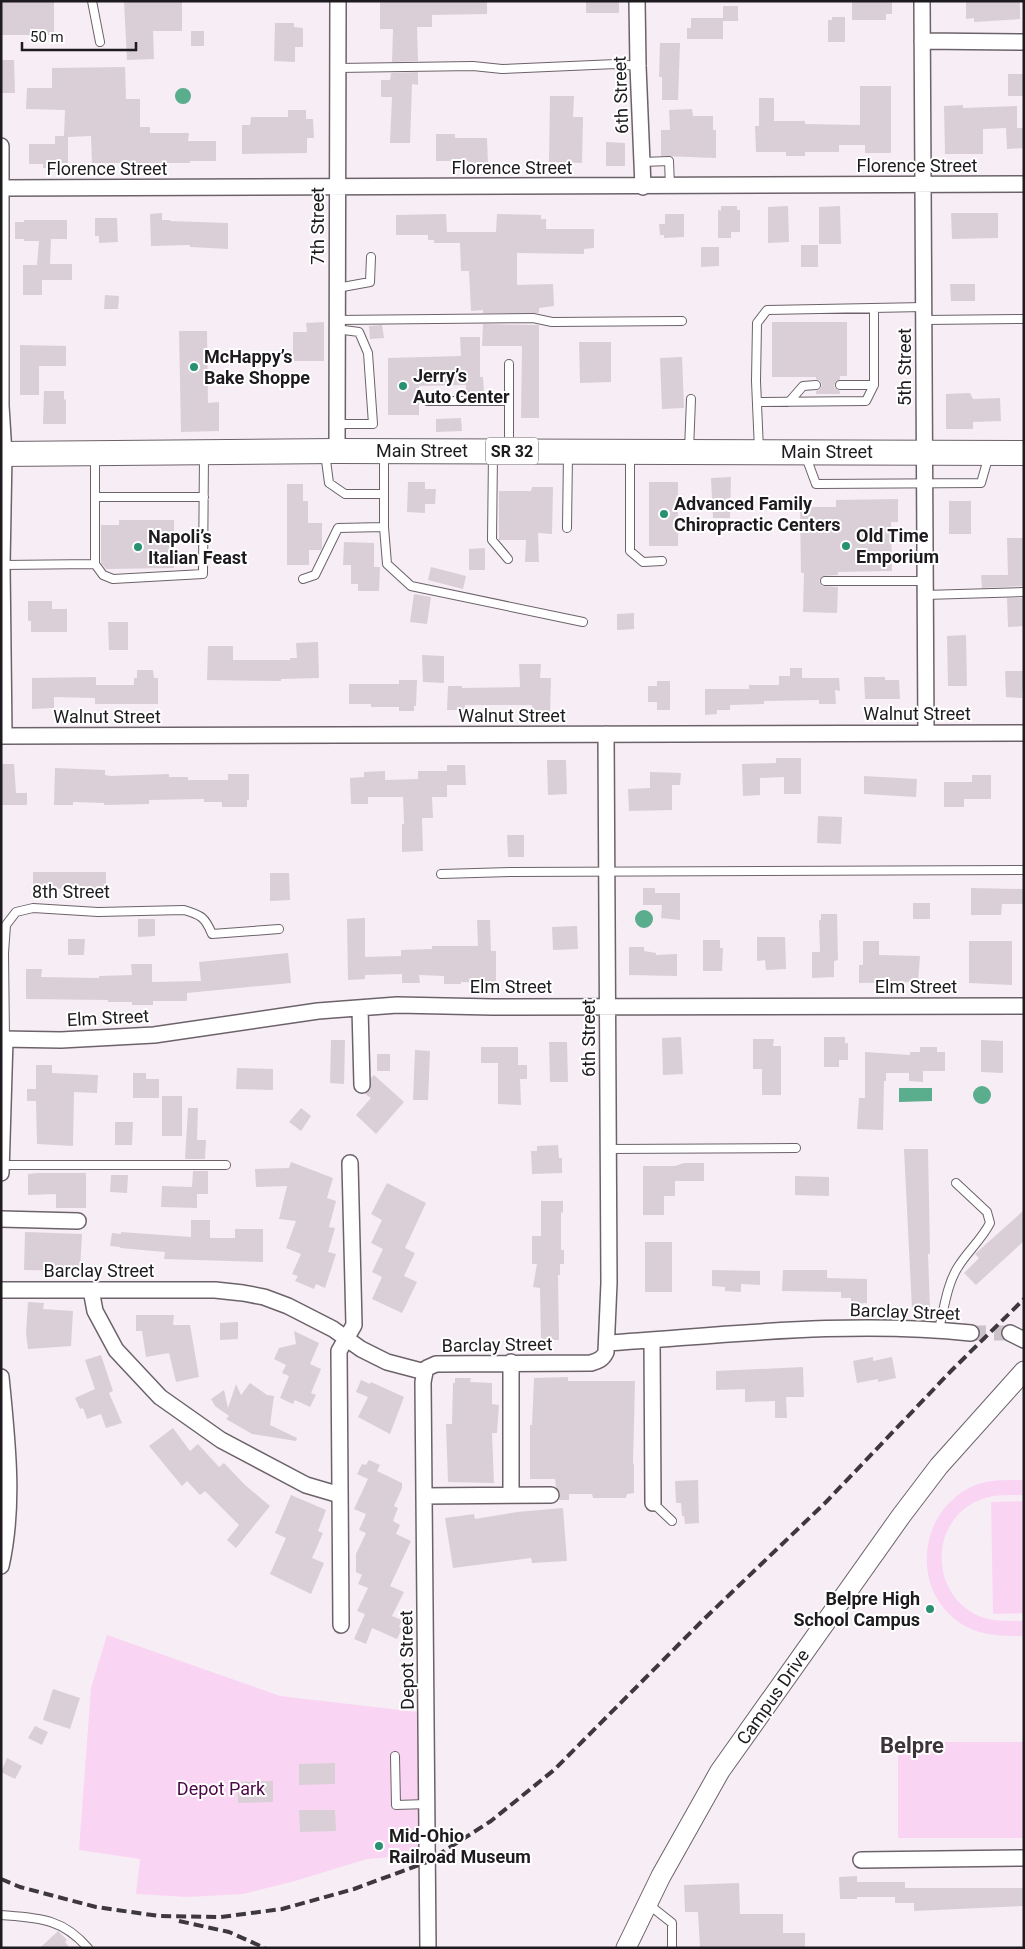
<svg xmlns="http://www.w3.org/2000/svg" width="1025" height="1949" font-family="Roboto,sans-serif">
<rect width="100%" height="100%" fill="#f7edf5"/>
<path fill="#fad5f3" d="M1024,1480V1495C1007,1495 990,1494 975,1502C930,1525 931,1591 975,1614C990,1622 1007,1621 1024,1621V1636C1005,1636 988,1636 971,1629C908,1600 914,1508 978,1484C993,1479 1009,1480 1024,1480Z
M1024,1501V1613L993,1614L991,1502Z
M107,1635L280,1696L426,1713L427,1854L367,1859L295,1881L243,1894L188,1897L136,1894L140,1859L79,1850L91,1688Z
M898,1742H1024V1838H898Z"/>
<path fill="#5aad8d" d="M175 96a8 8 0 1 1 16 0a8 8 0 1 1-16 0Z
M635 919a9 9 0 1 1 18 0a9 9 0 1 1-18 0Z
M973 1095a9 9 0 1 1 18 0a9 9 0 1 1-18 0Z
M899,1088H932V1101L899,1102Z"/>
<path fill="#dacfd7" d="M1,1H54V35H1Z
M124,1H182V31H153L154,59L127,60Z
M380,1H487V14L432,15V27H417L418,61L392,62L393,29H380Z
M586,1H619V13H586Z
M852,1H892V14H886V20H852Z
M966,1H1020V19L974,22V18L966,19Z
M723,6H738V21H723Z
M832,17H845V42H828V20H832Z
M691,18H723V39H687V28H691Z
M275,23H294V27L303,28V47H295V62L274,61Z
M191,31H204V46H191Z
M660,43H680L678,100H662V77H659Z
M1,60H14L15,93H1Z
M125,67L126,99H140V127H150V133H189L188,141H216V161H190V163H92L91,136L68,137V163H58V168H43V164H29V144H55V136H64L65,110L26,109L27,88H52V68Z
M418,72V85L412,84L410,143H390L392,97H381V80H390L391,73Z
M1008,74H1024V96H1008Z
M860,86H891V153H865V145H839V152H805V156H786V152H756L755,126H759V98H774V121H805V124L860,125Z
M550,96H574L573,117H583L582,163L549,162Z
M963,105V108L1017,106V128H1010H1024V148L1007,149L1006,128L983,129V154H945L944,106Z
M692,109L693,116H713V130H716V158L661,156V130H670L669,110Z
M288,110H306V119H313L314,138H307V153L242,154V125H250L251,117H288Z
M436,134H455V138H487L488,164L486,166H472L469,165V161H436Z
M606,142L625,143V166H606Z
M721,206H737V210H740V232H731V238H718V210L721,211Z
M788,206L789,242L768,243V207Z
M840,206L841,244H819V207Z
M162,213V220H170V221L228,223V249L190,247V245L151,246L150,214Z
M951,213H998V238L952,239Z
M446,214L447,232H496L497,214L541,215V219H546V229H594V248L584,249V254L517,253V285L553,284L554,306L539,308V313H483V310L471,311L469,271H461L460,243H434V240H428V235H396V215Z
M665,214H684V237L664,238V235H660L659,224H665Z
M95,218H117L118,242L99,243V236H95Z
M24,220H67V239H51L50,264H72V280H42V295H23V265H37L39,241H24V239H15V222H24Z
M801,245H818V267H801Z
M701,247H719V266L701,267Z
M950,284H975V301H951Z
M105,295L119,296L118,309H104Z
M324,322V361H293V332H307L306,323Z
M772,322H847V376H840V379L834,385L835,388L840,391V394H816V391L820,389L822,385L820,381L816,379V377H772Z
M483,324L539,325V418H521L522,346H482Z
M382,325L384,338L370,339L369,326Z
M179,331H207L208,403L219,402V431L181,432Z
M460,337H480V377H483L484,393L466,394V385L419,386V415H388V358L461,356Z
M579,342H611V382L580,383Z
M20,345L66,346V366H39V395H20Z
M682,357L684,408L662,409L660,358Z
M44,391H64V400L66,399V424H43Z
M970,393L973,399L1000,398L1001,421L973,422V429H946V394Z
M461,418L462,431L436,432V419Z
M731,477L730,518H713L711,478Z
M408,482H425V489H436L435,504H425V513L407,512Z
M649,482H678V546H649Z
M287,484H303V501H308V523H322V547L321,550H309V565H287Z
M532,487H553L552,534L538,533L539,562H525L526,540H499V491H531Z
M898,499V522H891L892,571L838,572V575L823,576L819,581L822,586L838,587L837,613L803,612L804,573H801L800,507H836V500Z
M949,501H971V534H949Z
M119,520H174V568L106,569L101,563V525H119Z
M1007,538H1024V586L982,588L981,575H1008Z
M344,542L374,543V567H380L379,591H358V584H351V565H343Z
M485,548V570H469V549Z
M431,567L466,576L463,589L428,580Z
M414,594L431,597L427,624L410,622Z
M1007,598H1024V626L1008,627Z
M28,601H52V609H67V632H31V621H28Z
M634,613V629L617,630V614Z
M108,622H128V650H109Z
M966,635L967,686H948L947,636Z
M318,642L319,678L281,679V681L207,680L208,646H233V660H290V658H297L296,643Z
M422,655L444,656V683L423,682Z
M519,664H541L540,678H551L550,714L532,713V705H465V710H447L448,686H462V688L520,687Z
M790,668H802V678H839L840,691L835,690L836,704H819V700L764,701V704L730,705V710H717V714L705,715V689H749V685H779V676H790Z
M137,670H153L154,678H158V704H95V698L54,697V708L32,709V678L96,677V685H134V678H137Z
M1005,671H1024L1022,698L1006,697Z
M864,677H885V680H899L900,699H865Z
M399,680H417L416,706H414V711H399V707H371V704H349V684H399Z
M657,681H670V710H657V702H648V686H657Z
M776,758H801V794H784V777L760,778V795L743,796L742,764L776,763Z
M547,760H566L567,794L548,795Z
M1,764H14L16,793H27V805H1Z
M447,765H465L466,785H447V797H432L433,818H422L423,851L402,852V824H404L403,797H368V804H351L350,778L364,777V772L385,771V780L418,779V771H447Z
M55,768L105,770V775L111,776L169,774V777H188V780H228V774H249V800H247V807H222V802H204V799L149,800V804L104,805V803L73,802V805H54Z
M650,772L681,773L680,785H672V810L629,811L628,789L650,788Z
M972,775H991V799H964V807H944V782H972Z
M864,776L917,779L916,797L864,794Z
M818,816L842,817L841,844L817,843Z
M507,835H524V857H508Z
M33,872H106V888L33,889Z
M270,873H289L290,900L270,901Z
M643,888H655V893H680V920L661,918L662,905H643Z
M971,888L1024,889V904H1002L1001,915H971Z
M913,903H930V919H913Z
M821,914H837L838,960L834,961V977L812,978V952H820L819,920H821Z
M365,918V957L401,956V950L432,949V946H478L477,920H490L491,951H496V983L461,982V984H444V976L419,975L420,983H402V974L365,975V979L348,980L347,919Z
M138,919H155V936L138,937Z
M577,926L578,949L553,950L552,927Z
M757,937H785L786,969L766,970L765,960L757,961Z
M68,939H85L84,955H68Z
M703,940H720V948H723L722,971H703Z
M863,941H879V955L920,956L918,982L859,983V965H863Z
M969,941H1012V985L969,983Z
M629,947H644V951L656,953V955L677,954V976L629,975Z
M288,953L291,983L187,993V1001H153V1005H132V1002H108V1000L26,999V969H42L41,977L99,978V976L132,975L131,964H152V982L201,981L199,962Z
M681,1037L683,1074L663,1075L662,1038Z
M824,1037H845V1043H848V1060H839V1067H824Z
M753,1039H774L773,1046H781V1095H762V1069H753Z
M331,1040H345L344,1084L330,1083Z
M981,1040L1003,1041V1073L981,1072Z
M549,1042H567L568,1082H550Z
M481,1047H518V1065H527V1079H520L521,1105L498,1104V1063H481Z
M920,1047H937V1052H945V1071H923V1082L909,1081V1073H886V1081H884L883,1130L857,1129L859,1098H865V1052L910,1055V1052H920Z
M415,1050L430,1051L428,1100H413Z
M377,1054H390V1071H377Z
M36,1065H52V1073L98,1075L97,1093L74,1092L73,1146L37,1144L36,1101H27V1089H36Z
M237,1068L273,1069V1090L236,1089Z
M133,1073H146V1079H159V1098H133Z
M374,1075L404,1102L376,1134L356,1115L371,1098L365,1094L370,1089L371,1078Z
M162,1096H182V1136H162Z
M188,1108H198L197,1140H206L205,1159H185Z
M301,1108L311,1116L301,1131L289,1122Z
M115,1122H133L132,1145H115Z
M558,1145L559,1158H562V1173L532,1174L531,1151H537V1146Z
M904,1149H928L930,1254H928L930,1308L912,1309Z
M291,1162L333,1178L327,1198L336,1201L329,1227L335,1228L328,1252L336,1254L325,1288L316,1284L314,1289L295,1281L298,1276L292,1274L301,1254L286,1248L296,1221L279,1219L287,1186L256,1187L255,1169L289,1168Z
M684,1163H704V1181H675V1196H664V1215H643V1166H675Z
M193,1171H208V1194H197V1208L161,1207L162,1186L192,1187Z
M37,1173H86V1208H56V1194L28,1195V1174Z
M111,1175H128L127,1193L110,1192Z
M795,1176L829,1177V1196L795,1195Z
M387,1183L426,1203L405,1248L415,1253L404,1276L417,1282L402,1313L372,1299L382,1277L372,1272L383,1249L371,1243L382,1220L371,1214Z
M541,1201H563V1213L561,1212V1250H564V1264H560V1275H558L559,1340H541L540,1288L533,1287L537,1264H532V1236H541Z
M1024,1210V1241L976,1285L964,1273L979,1258L975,1254Z
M191,1220H210V1238H235V1229H263V1262L164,1259L165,1252L120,1248V1247L110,1246L112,1233L121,1234V1232L191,1237Z
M25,1232L82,1234L80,1271L24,1270Z
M645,1242H672V1292H645Z
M712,1270L760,1271V1285L741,1284V1292L725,1291V1287L712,1286Z
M783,1270H827V1278L867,1279V1303L851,1304V1298H841V1292L782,1291Z
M28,1302L44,1303L43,1309L73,1311L71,1346L28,1349L26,1333Z
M136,1315H174L173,1325H190L199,1377L176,1382L169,1353L146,1357L142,1331H136Z
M238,1322V1339L220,1340V1323Z
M294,1331L319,1343L310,1364L321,1369L311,1393L316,1395L310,1407L295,1400L293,1404L280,1398L289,1376L282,1373L286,1365L274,1359L279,1348L296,1344Z
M101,1355L113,1391L109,1393L122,1423L106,1428L101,1414L87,1419L83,1408L80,1409L75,1398L95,1389L85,1360Z
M873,1357V1361L892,1357L896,1378L878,1382V1379L857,1383L853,1361Z
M803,1367L804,1397H786L787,1418H775V1401L745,1402V1389L716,1390V1371Z
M568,1377V1381H635L633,1464H634V1493L627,1494L626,1498H593L592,1494H569V1500H559L560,1494L556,1487L555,1479H530V1425H532L534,1378Z
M455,1378H471L470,1382L492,1383V1404L499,1405L497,1433H492L494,1483L448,1482L446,1424H452L453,1383H455Z
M361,1380L370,1384L371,1382L404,1397L390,1434L358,1417L368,1397L356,1392Z
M250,1383L267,1395L274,1396L270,1425L297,1438L296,1441L252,1434L226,1419L229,1416L215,1406L211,1399L224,1390L228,1408L236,1384L241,1395Z
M173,1428L190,1451L198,1444L219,1467L224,1463L245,1485L270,1506L236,1548L227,1540L239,1525L205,1491L200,1495L187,1481L182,1486L149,1446Z
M369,1460L380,1465L377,1471L402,1483V1488L394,1506L398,1508L393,1521L400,1525L396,1534L411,1541L390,1586L404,1592L392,1616L402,1620L399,1627L402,1628L397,1639L372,1628L366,1644L354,1639L365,1614L357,1611L368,1588L358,1584L362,1575L356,1572V1554L366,1533L359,1530L366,1514L354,1509L368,1479L357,1474L362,1464L366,1465Z
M698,1480L699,1523L685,1524L684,1516H682L681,1503H676L675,1481Z
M291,1495L326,1510L318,1531L323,1533L312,1558L324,1563L311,1594L270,1574L286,1538L275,1533Z
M563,1508L567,1561L532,1563L531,1558L453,1568L445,1518L474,1514L475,1519L517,1512Z
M53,1689L80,1698L70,1729L43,1720Z
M35,1726L48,1732L42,1745L28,1738Z
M7,1758L22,1766L15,1779L1,1772Z
M335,1763V1784L299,1785V1764Z
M273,1781V1802L238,1803L237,1782Z
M299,1810H335L336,1831L300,1832Z
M857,1876V1882H905V1888H1024V1906L914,1911V1903H895V1897H857V1899H840L839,1877Z
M739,1883L740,1914H783V1933H805V1948H700L698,1912H685L684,1885Z
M58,1931L67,1940L65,1942L70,1948H40Z"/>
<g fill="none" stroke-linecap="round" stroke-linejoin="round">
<path stroke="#ccc3ca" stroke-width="15" stroke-dasharray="15 8" stroke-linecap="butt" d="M971,1333H1010"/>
<g stroke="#6c636a" stroke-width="10">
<path id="service" d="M92,1L100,42
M338,68L473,66L502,69L616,64L638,66
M642,162L669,161L670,186
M337,288L370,282L371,257
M336,320L533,318L552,322L682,321
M924,320L1024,319
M336,329L359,332L368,353L373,424H337
M840,385H874
M427,401H509
M757,402L866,401L874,385V308
M789,402L803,386L816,385
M509,449V364
M689,450L691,399
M759,450L756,381L757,323L767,310L924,307
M325,453L329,483L345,494H384
M493,453L492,540L508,559
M384,454V527L387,564L411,586L583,622
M630,454V551L643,562L662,561
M806,457L816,484L981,483L989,455
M95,497H204
M567,528L568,454
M95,564L103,575L113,579L203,574L204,455
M2,565L95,564V457
M303,579L315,575L338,528L384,527
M825,581H925
M925,595L1024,592
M441,874L512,872L1024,870
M5,1039L4,953L6,925L16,912L33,908L98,912L184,910C201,915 205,917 212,934L279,929
M608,1149L796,1148
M1,1165H226
M939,1329C944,1309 947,1284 958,1267C968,1251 982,1239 990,1223L987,1212L956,1183
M653,1503L672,1521
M395,1756L396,1805L427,1804
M648,1904L672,1923V1948
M1,1915C39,1918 62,1918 88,1948"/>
</g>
<g stroke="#6c636a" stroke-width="18">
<path id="minor" d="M637,1L638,66L643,187
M922,1L926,733
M922,41L1024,42
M1,146V406L4,454L2,565L4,736
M1,188L1024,184
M337,451L338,1
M1,736L1024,733
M360,1008L362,1085
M1,1039L61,1040L154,1035L318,1011L397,1005L493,1007L1024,1006
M1,1173L5,1039
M1,1219L78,1221
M1,1290H215L243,1293L264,1297L288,1306L333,1329L361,1349L387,1362L425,1372
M91,1290L95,1311L116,1350L160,1397L221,1440L306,1485L340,1495
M1010,1333L1024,1340
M652,1340L653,1503
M608,1343C729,1335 850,1320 971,1333
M511,1362V1495
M425,1372L427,1368L436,1364L591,1363C598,1361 603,1359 606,1352L609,1283L606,734
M425,1372L423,1382L428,1948
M1,1377C7,1439 15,1504 1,1566
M424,1496L551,1495
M341,1625L339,1351L354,1325L350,1163
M861,1860L1024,1858"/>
</g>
<g stroke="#6c636a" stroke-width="21">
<path id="tertiary" d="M626,1948L661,1876L720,1771L901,1516L939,1466L1024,1371"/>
</g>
<g stroke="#6c636a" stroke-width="26">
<path id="primary" d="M1,454L337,451L1024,453"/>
</g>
<use href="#service" stroke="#fff" stroke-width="8"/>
<use href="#minor" stroke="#fff" stroke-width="15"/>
<use href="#tertiary" stroke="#fff" stroke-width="19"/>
<use href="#primary" stroke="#fff" stroke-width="24"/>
<path stroke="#3c383c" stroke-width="4" stroke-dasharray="10 5" stroke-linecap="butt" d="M1,1879L20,1887L96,1907L159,1916L221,1917L282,1909L354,1889L427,1862L491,1821L554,1770L703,1620L826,1502L952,1370L1024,1299
M179,1921L229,1932L265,1948"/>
</g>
<g fill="#28916f" stroke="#fff" stroke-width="2">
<circle cx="194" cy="367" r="5"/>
<circle cx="403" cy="386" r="5"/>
<circle cx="664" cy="514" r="5"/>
<circle cx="846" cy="546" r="5"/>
<circle cx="138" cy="547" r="5"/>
<circle cx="930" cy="1609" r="5"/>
<circle cx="379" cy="1846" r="5"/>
</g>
<g text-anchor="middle" stroke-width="4" stroke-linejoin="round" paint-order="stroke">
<rect fill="#fff" stroke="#625f62" stroke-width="1" x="486" y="437.5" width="52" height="27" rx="4"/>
<g font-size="16" font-weight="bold" fill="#1e1b1e">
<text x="512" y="457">SR 32</text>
</g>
<g font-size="18" fill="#1e1b1e" stroke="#fff">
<text transform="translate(621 95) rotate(-92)" y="6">6th Street</text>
<text x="917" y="172">Florence Street</text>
<text x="512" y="174">Florence Street</text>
<text x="107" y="175">Florence Street</text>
<text transform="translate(318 226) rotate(-90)" y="6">7th Street</text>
<text transform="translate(905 367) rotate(-90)" y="6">5th Street</text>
<text x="422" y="457">Main Street</text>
<text x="827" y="458">Main Street</text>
<text x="917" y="720">Walnut Street</text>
<text x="512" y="722">Walnut Street</text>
<text x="107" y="723">Walnut Street</text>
<text x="71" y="898">8th Street</text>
<text x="511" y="993">Elm Street</text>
<text x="916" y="993">Elm Street</text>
<text transform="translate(108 1018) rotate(-3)" y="6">Elm Street</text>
<text transform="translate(589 1038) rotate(-90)" y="6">6th Street</text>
<text x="99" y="1277">Barclay Street</text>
<text transform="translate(905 1312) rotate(2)" y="6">Barclay Street</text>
<text transform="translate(497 1345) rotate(-1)" y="6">Barclay Street</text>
<text transform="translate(407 1660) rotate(-91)" y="6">Depot Street</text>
<text transform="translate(773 1697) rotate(-55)" y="6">Campus Drive</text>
</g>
<g font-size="18" font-weight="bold" fill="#1e1b1e" stroke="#fff" text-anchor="start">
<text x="204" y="363">McHappy’s<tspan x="204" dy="21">Bake Shoppe</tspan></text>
<text x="413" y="382">Jerry’s<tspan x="413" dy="21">Auto Center</tspan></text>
<text x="674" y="510">Advanced Family<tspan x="674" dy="21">Chiropractic Centers</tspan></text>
<text x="856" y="542">Old Time<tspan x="856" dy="21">Emporium</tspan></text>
<text x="148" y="543">Napoli’s<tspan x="148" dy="21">Italian Feast</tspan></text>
<text x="920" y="1605" text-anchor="end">Belpre High<tspan x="920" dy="21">School Campus</tspan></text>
<text x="389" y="1842">Mid-Ohio<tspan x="389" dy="21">Railroad Museum</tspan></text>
</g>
<g font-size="18" fill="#4d0647" stroke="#fff">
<text x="221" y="1795">Depot Park</text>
</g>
<g font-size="22" font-weight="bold" fill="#3c343a" stroke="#fff">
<text x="912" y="1753">Belpre</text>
</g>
</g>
<rect width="1025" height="1949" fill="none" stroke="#1e1b1e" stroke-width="5"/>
<path d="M22 42v8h114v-8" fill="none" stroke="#1e1b1e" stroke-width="2.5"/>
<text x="30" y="42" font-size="15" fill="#1e1b1e" stroke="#ffffff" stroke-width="4" paint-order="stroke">50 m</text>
</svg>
